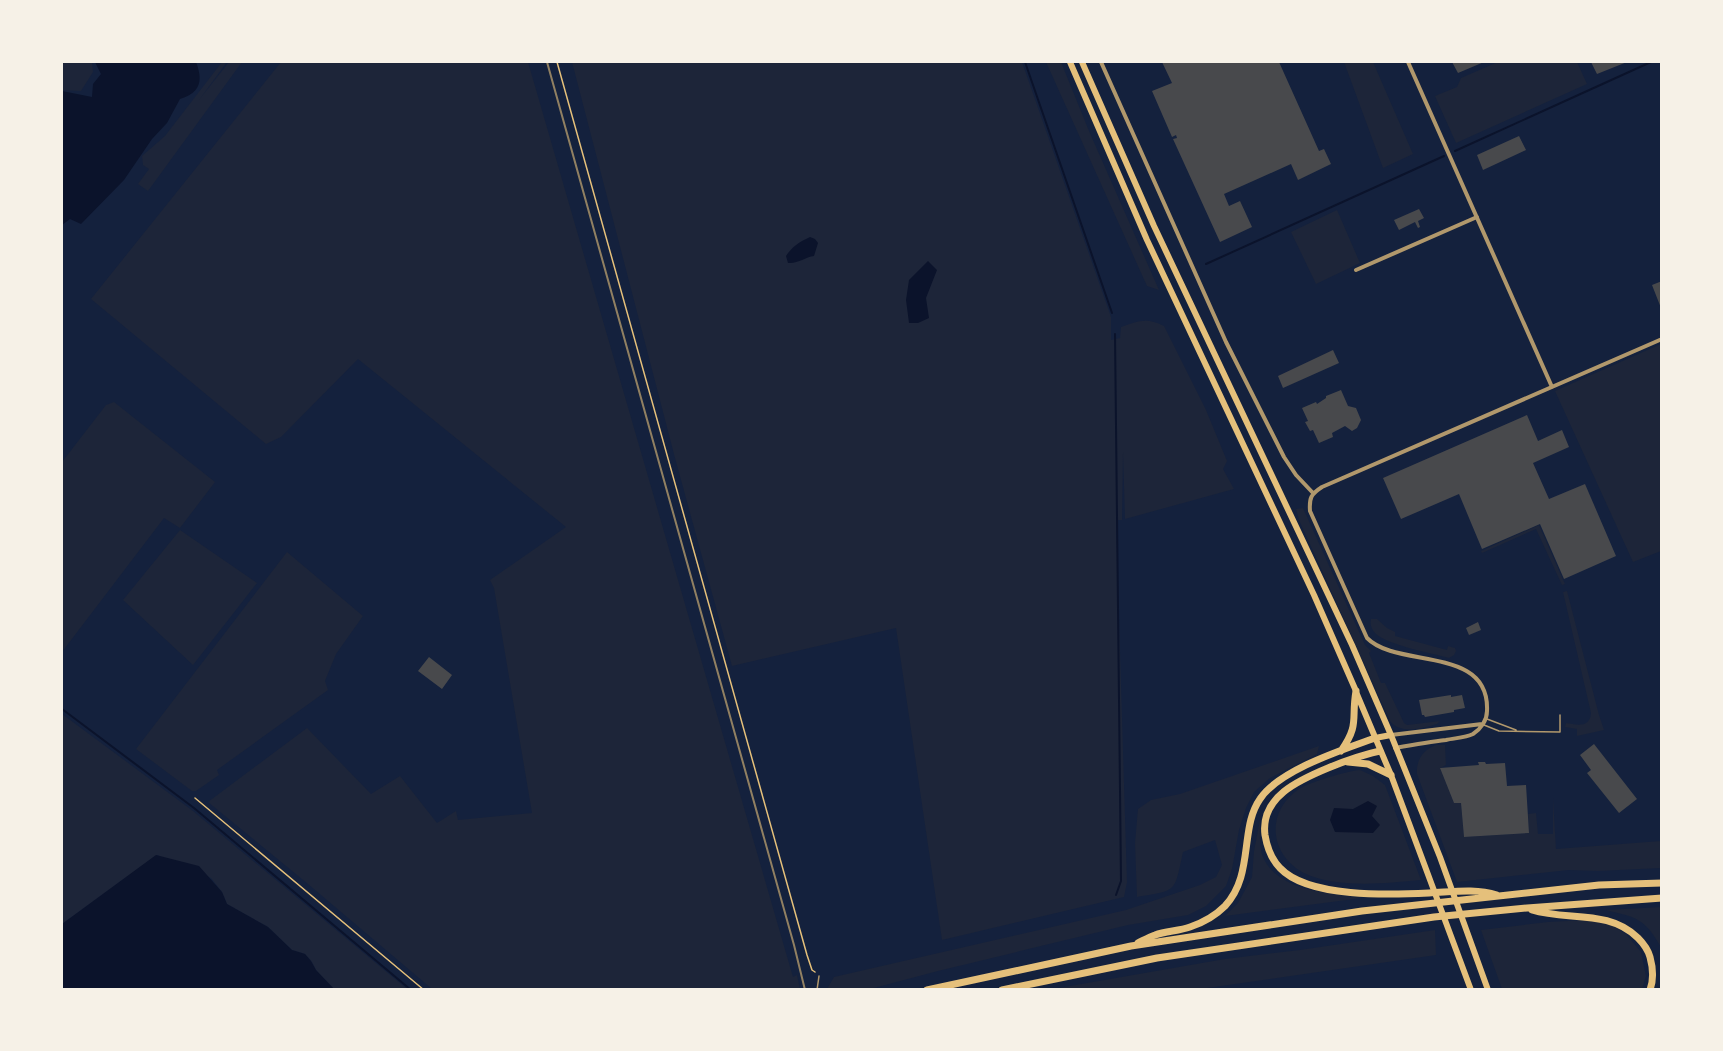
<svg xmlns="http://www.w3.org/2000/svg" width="1723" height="1051" font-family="Cabin,sans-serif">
<rect width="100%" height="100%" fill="#14213d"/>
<path fill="#1d2539" d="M62,62H92L93,72L81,91L62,90Z
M222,62H227L199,100L229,62H242L148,191L138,184L149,169L143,165L142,156L165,136Z
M281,62H528L793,977L797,975L800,989H432L308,884L208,802L307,728L371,794L400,776L437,823L456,811L458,820L532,813L494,588L490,580L566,527L358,359L281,437L266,444L91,299Z
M572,62H1022L1111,317V340L1120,338L1121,327C1139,321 1146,317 1164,326L1206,410L1227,461L1223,469L1234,489L1125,519L1123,452L1122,520H1116L1127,882L1124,897L942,940L896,628L732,666L675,458Z
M1046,62H1061L1089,131L1159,290L1147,286Z
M1344,62H1373L1413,154L1383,168Z
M1498,62H1577L1587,84L1456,143L1435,96L1457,87L1461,78Z
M1337,210L1360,263L1316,284L1291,232Z
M1661,344V551L1633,562L1555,391Z
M114,402L215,482L180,528L164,518L62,652V462L106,405Z
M1303,508L1365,645L1371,651L1369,653L1381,683H1385L1404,723L1407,725L1440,721L1437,724C1423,728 1401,735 1390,721L1299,520L1296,509Z
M1539,525L1565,584L1562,585L1536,529L1482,553L1481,551Z
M180,530L257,583L193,665L123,600Z
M287,552L363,616L336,654L325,681L328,690L217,770L219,775L196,791H192L136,749Z
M1567,591L1599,715L1604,730L1577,736V729L1565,727L1566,723C1577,725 1590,728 1591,713L1563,592Z
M1371,619H1377L1387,628L1395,632V636L1447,650L1448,646L1455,648L1456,651L1454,655L1449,658C1432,653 1386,645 1375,633C1371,629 1370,624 1371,619Z
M62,714L193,811L407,989H334L316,970L312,962L305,954L292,950L268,927L227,904L222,892L211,878L157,855L62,924Z
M1436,745H1445L1446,765L1440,768L1454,803H1461L1464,837L1529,833L1528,814L1536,813L1538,834H1553V798L1556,849L1661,841V868L1598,871L1569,870L1457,882L1417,774C1416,760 1423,750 1436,745Z
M1319,746L1317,754L1270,778L1254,792L1246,808L1239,830L1232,869L1226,886L1206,906L1188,915L1128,925L938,971L870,989H827L834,977L1126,910L1200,885L1216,877L1222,865L1215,840L1183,852C1174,893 1178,890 1137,897L1135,843L1138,809L1151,800L1180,794Z
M1360,770L1373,776L1385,785L1421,880C1387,883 1344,888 1311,876C1271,861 1262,814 1299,789C1310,782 1347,771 1360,770Z
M1260,820C1260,832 1259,847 1263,857C1278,892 1331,893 1362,898L1225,916L1238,903L1252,877L1254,851Z
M1661,907V947C1644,918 1638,918 1606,910Z
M1588,920L1613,926L1626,934L1641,952L1646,976L1642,989H1502L1481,930L1548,922Z
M1435,930L1436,955L1200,989H1053L1225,959L1300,950Z"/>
<path fill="#0b132b" d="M95,62H196C203,80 201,93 180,99L167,123L152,139L124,180L81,224L70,219L62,225V91L92,97L93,84L101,74Z
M810,237L815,239L818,243L814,256C805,257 798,264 788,263L786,256C792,247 799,242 810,237Z
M928,261L937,270L926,298L929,318L918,323H909L906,300L909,280Z
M1368,801L1377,806L1372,816L1380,825L1373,833L1335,832L1330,820L1334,808L1353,809Z
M156,855L199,866L222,892L227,904L268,927L292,950L305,954L311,961L316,970L334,989H62V924Z"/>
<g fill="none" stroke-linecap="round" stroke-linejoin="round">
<path stroke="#0b132b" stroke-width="2" d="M1025,62L1112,313
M1455,151L1651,62
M1206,264L1444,156
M1115,334L1121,881L1116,895
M62,709L194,808L411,990"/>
</g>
<path fill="#48494c" d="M1162,62H1279L1319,151L1324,149L1331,164L1298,180L1291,164L1224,194L1229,206L1240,201L1252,227L1220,242L1173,139L1177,138L1176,135L1172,137L1152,91L1172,83Z
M1452,62H1484L1458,73Z
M1591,62H1627L1597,74Z
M1519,136L1526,150L1483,170L1477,155Z
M1419,209L1424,218L1418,221L1420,227L1418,228L1415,222L1399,230L1394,220Z
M1662,281V308H1661L1652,285Z
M1333,350L1339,363L1283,388L1278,376Z
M1341,390L1348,406L1356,408L1361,420L1357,428L1352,431L1345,426L1332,433L1333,437L1319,443L1313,430L1310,431L1305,422L1308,421L1302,408L1316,402L1317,404L1326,398V396Z
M1527,415L1538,441L1562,430L1569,447L1533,463L1549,499L1585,484L1616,556L1564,579L1540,524L1482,549L1459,494L1401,519L1383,478Z
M1478,622L1481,630L1469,635L1466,628Z
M429,657L452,675L442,689L418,671Z
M1451,695V697L1462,695L1465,708L1454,710V712L1425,717L1424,715H1422L1419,700Z
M1594,744L1637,799L1619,813L1587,773L1591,770L1580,755Z
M1478,762H1485L1486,764L1505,763L1507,786L1526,785L1529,833L1464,837L1461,803H1454L1440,768L1479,765Z"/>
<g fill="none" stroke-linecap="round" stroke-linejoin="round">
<path stroke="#e5c07b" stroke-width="1.5" d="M557,62L807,955L812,970L815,972
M195,798L424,990"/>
<path stroke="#b1986c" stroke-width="1.5" d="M1487,719L1516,730
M1484,725L1499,731L1560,732V715
M817,990L819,976"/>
<path stroke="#b1986c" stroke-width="4" d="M1101,62L1226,342L1284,457L1296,475L1313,493
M1408,62L1552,387
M1356,270L1477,217
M1391,735L1482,724
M1395,748C1412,745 1429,742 1446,740C1454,738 1465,738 1473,734C1481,729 1487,720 1487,711C1490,645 1397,669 1367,638L1310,511C1309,498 1311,494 1322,487L1662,339"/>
<path stroke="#e5c07b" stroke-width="6" d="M1356,692L1391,775L1471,990
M1375,738L1391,735L1440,857L1488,990"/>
<path stroke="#e5c07b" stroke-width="6" d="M1070,62L1147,240L1314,595L1356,691
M1082,62L1154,226L1352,645L1391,735"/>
<path stroke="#e5c07b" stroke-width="7" d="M1341,751C1360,724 1351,719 1356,691
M1380,751C1362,755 1345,761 1328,768C1299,780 1260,797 1265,835C1267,847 1271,859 1280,868C1308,898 1390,895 1429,893C1452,892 1475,888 1497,895
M1348,762L1368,764L1391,775
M1532,910C1567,921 1609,909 1638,938C1643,943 1648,950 1650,957C1653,968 1654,979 1650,990
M1138,943C1144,940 1149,937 1155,935C1166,931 1179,931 1190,927C1202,923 1216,915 1225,906C1242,888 1244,865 1247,842C1249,827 1251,812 1260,799C1279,770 1342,750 1375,738
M927,990L1131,946L1362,911L1599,885L1662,883
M1002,990L1157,958L1434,917L1527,908L1662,898"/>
<path stroke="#918062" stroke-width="2" d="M547,62L794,945L805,990"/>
</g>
<rect width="1723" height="1051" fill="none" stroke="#f6f1e7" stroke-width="126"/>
</svg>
